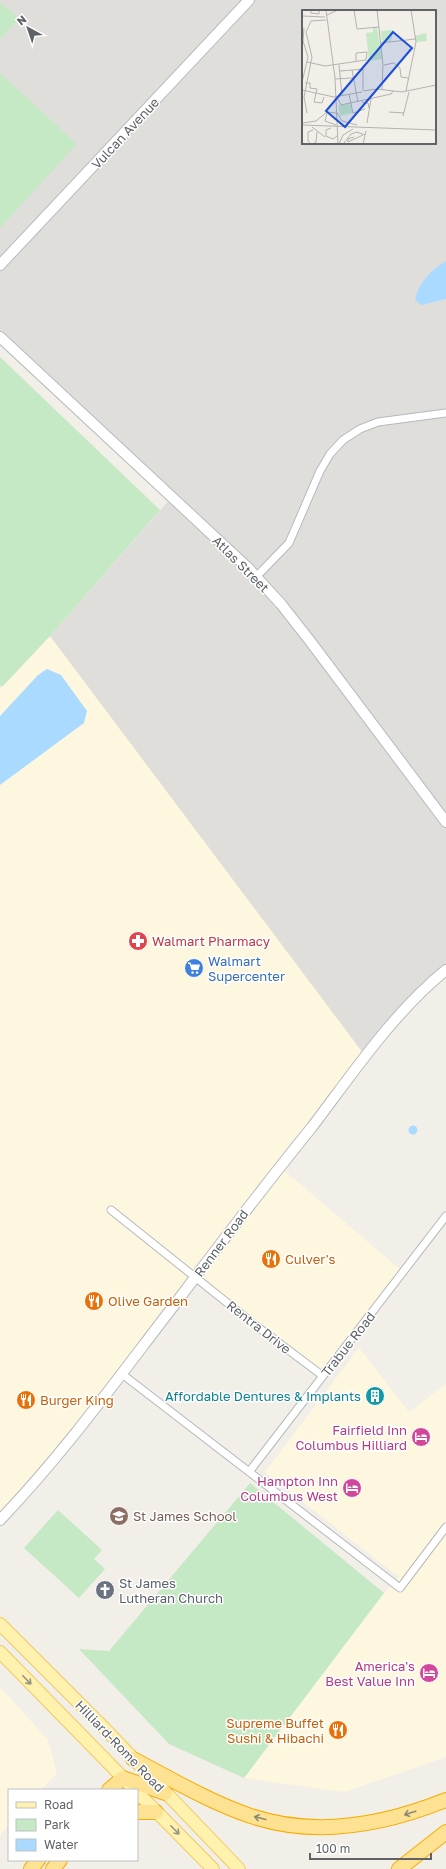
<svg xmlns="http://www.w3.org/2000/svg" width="446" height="1869" font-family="'Golos Text',sans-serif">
<rect width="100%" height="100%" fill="#f1efe8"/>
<path fill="#fef7e0" d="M50,636L366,1057L280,1167L403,1272L323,1376L196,1277L0,1520V689Z
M359,1348L409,1412L446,1384V1757L344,1792L244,1778L384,1593L399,1577L265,1472Z
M0,1687L48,1740L57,1773L41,1790H9V1825L0,1835Z"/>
<path fill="#e0deda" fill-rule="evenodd" d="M0,0H446V970L366,1057L50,636L171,498L0,337ZM303,11H435V143H303Z"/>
<path fill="#c5e8c5" d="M0,2L19,19L0,39Z
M0,73L77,144L0,228Z
M0,357L160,510L50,636L2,687L0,685Z
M250,1483L384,1593L244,1778L169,1744L79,1649L109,1651Z
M58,1510L102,1550L94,1559L105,1569L79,1598L24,1548Z"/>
<path fill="#aadaff" d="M446,261V299L422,305L415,300C419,282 431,270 446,261Z
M47,669L61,675L87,711L84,723L0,785V716L38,675Z
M408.5 1130a4.5 4.5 0 1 1 9 0a4.5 4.5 0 1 1-9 0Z"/>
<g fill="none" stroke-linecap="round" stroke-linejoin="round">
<g stroke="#b5b8bc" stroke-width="9">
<path id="street" d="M256,577L289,543L320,471L330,454L343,440L360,429L378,422L446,413
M111,1210L250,1321L323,1376
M122,1374L400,1588L446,1527
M249,1472L446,1216"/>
</g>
<g stroke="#b6babf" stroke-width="12">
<path id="secondary" d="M0,265L249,0
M0,337L248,568L281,604L310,641L446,822
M0,1520C65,1452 118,1378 175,1304C220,1244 265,1185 312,1127C353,1073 393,1013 446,970"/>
</g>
<g stroke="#f2c960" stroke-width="14">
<path id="primary" d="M0,1624L105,1729L239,1869
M0,1652L135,1790
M137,1792L213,1869"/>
</g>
<g stroke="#f9ab00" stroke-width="16">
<path id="highway" d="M133,1759C171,1779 208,1801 248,1815C313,1838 384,1825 446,1800
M109,1790L123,1778L165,1793
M137,1812H156
M31,1869L38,1860
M53,1869L60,1860
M399,1869L446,1832"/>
</g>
<use href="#street" stroke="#fff" stroke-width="7"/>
<use href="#secondary" stroke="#fff" stroke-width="10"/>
<use href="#primary" stroke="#fff2af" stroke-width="12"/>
<use href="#highway" stroke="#fde293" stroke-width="14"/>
</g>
<defs><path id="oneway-shaft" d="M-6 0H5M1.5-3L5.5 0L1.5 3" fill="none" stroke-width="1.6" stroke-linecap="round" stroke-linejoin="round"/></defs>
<g stroke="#979581">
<use href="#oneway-shaft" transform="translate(27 1680) rotate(46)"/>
<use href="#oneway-shaft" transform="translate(175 1830) rotate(45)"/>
</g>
<g stroke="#8e8975">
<use href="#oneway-shaft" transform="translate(410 1813) rotate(162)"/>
<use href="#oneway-shaft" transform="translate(260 1818) rotate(-166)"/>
</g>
<defs>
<g id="pharmacy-disc" transform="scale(1)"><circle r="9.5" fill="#e0444e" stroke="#fff"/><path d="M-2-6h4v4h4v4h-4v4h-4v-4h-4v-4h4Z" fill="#fff"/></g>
<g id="supermarket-disc" transform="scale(1)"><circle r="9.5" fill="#3f7fe0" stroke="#fff"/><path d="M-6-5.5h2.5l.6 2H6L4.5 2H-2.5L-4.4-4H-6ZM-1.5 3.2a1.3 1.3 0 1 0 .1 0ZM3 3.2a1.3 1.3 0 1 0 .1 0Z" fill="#fff"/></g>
<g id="restaurant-disc" transform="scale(1)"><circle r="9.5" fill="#e8710a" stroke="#fff"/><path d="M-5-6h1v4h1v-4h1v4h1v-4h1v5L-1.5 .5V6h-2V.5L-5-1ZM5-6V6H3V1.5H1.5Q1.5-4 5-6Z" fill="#fff"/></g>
<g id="building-disc" transform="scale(1)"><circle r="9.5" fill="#0f9aa8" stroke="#fff"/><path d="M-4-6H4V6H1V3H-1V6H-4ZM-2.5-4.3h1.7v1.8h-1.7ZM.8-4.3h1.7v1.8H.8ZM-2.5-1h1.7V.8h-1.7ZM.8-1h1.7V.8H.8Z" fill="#fff"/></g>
<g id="hotel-disc" transform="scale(1)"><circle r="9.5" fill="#d1479c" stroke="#fff"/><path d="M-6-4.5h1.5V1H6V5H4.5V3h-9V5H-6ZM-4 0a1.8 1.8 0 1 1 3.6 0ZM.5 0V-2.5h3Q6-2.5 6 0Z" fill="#fff"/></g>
<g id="school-disc" transform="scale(1)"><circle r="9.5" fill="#8d6e63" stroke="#fff"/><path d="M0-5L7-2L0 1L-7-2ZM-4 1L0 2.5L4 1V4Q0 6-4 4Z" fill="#fff"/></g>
<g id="church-disc" transform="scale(1)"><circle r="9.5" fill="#6b7280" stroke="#fff"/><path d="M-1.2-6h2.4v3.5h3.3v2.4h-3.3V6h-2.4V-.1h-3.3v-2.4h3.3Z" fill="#fff"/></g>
</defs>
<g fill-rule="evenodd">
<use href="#pharmacy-disc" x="138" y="941"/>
<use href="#supermarket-disc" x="194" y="968"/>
<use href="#restaurant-disc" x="271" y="1259"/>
<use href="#restaurant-disc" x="94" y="1301"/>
<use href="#building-disc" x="375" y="1396"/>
<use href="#restaurant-disc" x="26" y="1400"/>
<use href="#hotel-disc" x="421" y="1437"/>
<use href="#hotel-disc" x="352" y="1488"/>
<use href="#school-disc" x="119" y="1516"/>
<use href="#church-disc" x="105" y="1590"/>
<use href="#hotel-disc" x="429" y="1673"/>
<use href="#restaurant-disc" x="338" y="1730"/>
</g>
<g text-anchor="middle" stroke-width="3" stroke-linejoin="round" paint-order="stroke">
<g font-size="13" fill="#5f6368" stroke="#fff">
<text transform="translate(125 133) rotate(-47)" y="5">Vulcan Avenue</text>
<text transform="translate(241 564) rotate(45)" y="5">Atlas Street</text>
<text transform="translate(221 1243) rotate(-53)" y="5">Renner Road</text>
<text transform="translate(259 1327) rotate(38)" y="5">Rentra Drive</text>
<text transform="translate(348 1344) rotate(-52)" y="5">Trabue Road</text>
<text transform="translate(120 1746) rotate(46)" y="5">Hilliard-Rome Road</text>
</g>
<g font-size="13" fill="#be3a42" stroke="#fff" text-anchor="start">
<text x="152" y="946">Walmart Pharmacy</text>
</g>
<g font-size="13" fill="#366cbe" stroke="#fff" text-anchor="start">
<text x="208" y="966">Walmart<tspan x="208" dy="15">Supercenter</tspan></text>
</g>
<g font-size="13" fill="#c56008" stroke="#fff" text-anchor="start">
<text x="285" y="1264">Culver's</text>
<text x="108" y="1306">Olive Garden</text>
<text x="40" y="1405">Burger King</text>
<text x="324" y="1728" text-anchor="end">Supreme Buffet<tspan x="324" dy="15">Sushi &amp; Hibachi</tspan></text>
</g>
<g font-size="13" fill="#0d838f" stroke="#fff" text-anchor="end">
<text x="361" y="1401">Affordable Dentures &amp; Implants</text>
</g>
<g font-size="13" fill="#b23c85" stroke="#fff" text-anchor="end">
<text x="407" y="1435">Fairfield Inn<tspan x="407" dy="15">Columbus Hilliard</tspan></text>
<text x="338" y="1486">Hampton Inn<tspan x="338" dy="15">Columbus West</tspan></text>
<text x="415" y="1671">America's<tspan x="415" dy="15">Best Value Inn</tspan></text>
</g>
<g font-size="13" fill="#785e54" stroke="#fff" text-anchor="start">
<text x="133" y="1521">St James School</text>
</g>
<g font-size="13" fill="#5b616d" stroke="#fff" text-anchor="start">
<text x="119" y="1588">St James<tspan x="119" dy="15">Lutheran Church</tspan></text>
</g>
</g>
<g transform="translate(302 10)">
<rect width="134" height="134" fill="#f1efe8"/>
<path d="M71,18H75L80,49L67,51L64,23L71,22ZM91,20L89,31L80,32L79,21ZM124,23L125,31L114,32L113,26ZM49,94L51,103L38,106L36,95Z" fill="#c5e8c5"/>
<path fill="none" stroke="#b3b3b1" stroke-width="1" d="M9,0V3L17,4V1M24,0L33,68L36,134M52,0L55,19L77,17M75,0L81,55L80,79M25,5L36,0M0,6L23,7M79,33L113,29M5,52L23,56L64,50L65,42L54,43V52M37,55L40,85M82,55L92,53L98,58L99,67L106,68M50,60L56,92M38,61L62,59M33,69L51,68M0,72L6,47L1,31L2,18M3,73H8V78L15,79L12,92L20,93L22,87M0,80L32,87L60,82M61,80V59M61,81L75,79L100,82L134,75M104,81L114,32L109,0M47,84L51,103L63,99M36,89L39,95L89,84L91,81M60,91L61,93H66L67,98M34,101L40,111L55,115M87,102L102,103M5,103L2,87L10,47L4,22L9,11L24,10M25,103L23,111L34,115M101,106L107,82M1,113L14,111L25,102L34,103M65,113L69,89M0,115L134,120M10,117L23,127M29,118L24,120V126L31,129L35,126M0,121V134M52,127L46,129V132L61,125M42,133L49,124L55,122L63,125M9,134L6,131V122L11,120M11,134L14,132L15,122M37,134L41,125L51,119M61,134L64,121"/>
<path fill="#1d4ed8" fill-opacity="0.15" stroke="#1d4ed8" stroke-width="2" d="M91,22L110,38L43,117L24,101Z"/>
<rect width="134" height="134" fill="none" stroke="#5f6368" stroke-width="2"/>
</g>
<rect x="8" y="1789" width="130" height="72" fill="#ffffff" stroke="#bfc1c3"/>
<rect x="16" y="1802" width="20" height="6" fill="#fff2af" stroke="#bfc1c3"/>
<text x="44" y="1809" font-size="12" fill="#5f6368">Road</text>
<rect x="16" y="1819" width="20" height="12" fill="#c5e8c5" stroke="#bfc1c3"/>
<text x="44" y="1829" font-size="12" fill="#5f6368">Park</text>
<rect x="16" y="1839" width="20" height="12" fill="#aadaff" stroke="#bfc1c3"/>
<text x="44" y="1849" font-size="12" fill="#5f6368">Water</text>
<g transform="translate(28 28) rotate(320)" stroke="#ffffff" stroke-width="3" paint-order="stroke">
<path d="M0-3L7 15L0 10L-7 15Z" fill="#5f6368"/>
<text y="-6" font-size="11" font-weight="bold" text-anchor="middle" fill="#5f6368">N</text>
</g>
<path d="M310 1853v6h121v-6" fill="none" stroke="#5f6368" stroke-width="2"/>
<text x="316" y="1853" font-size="12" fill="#5f6368" stroke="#ffffff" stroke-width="3" paint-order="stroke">100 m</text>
</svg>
